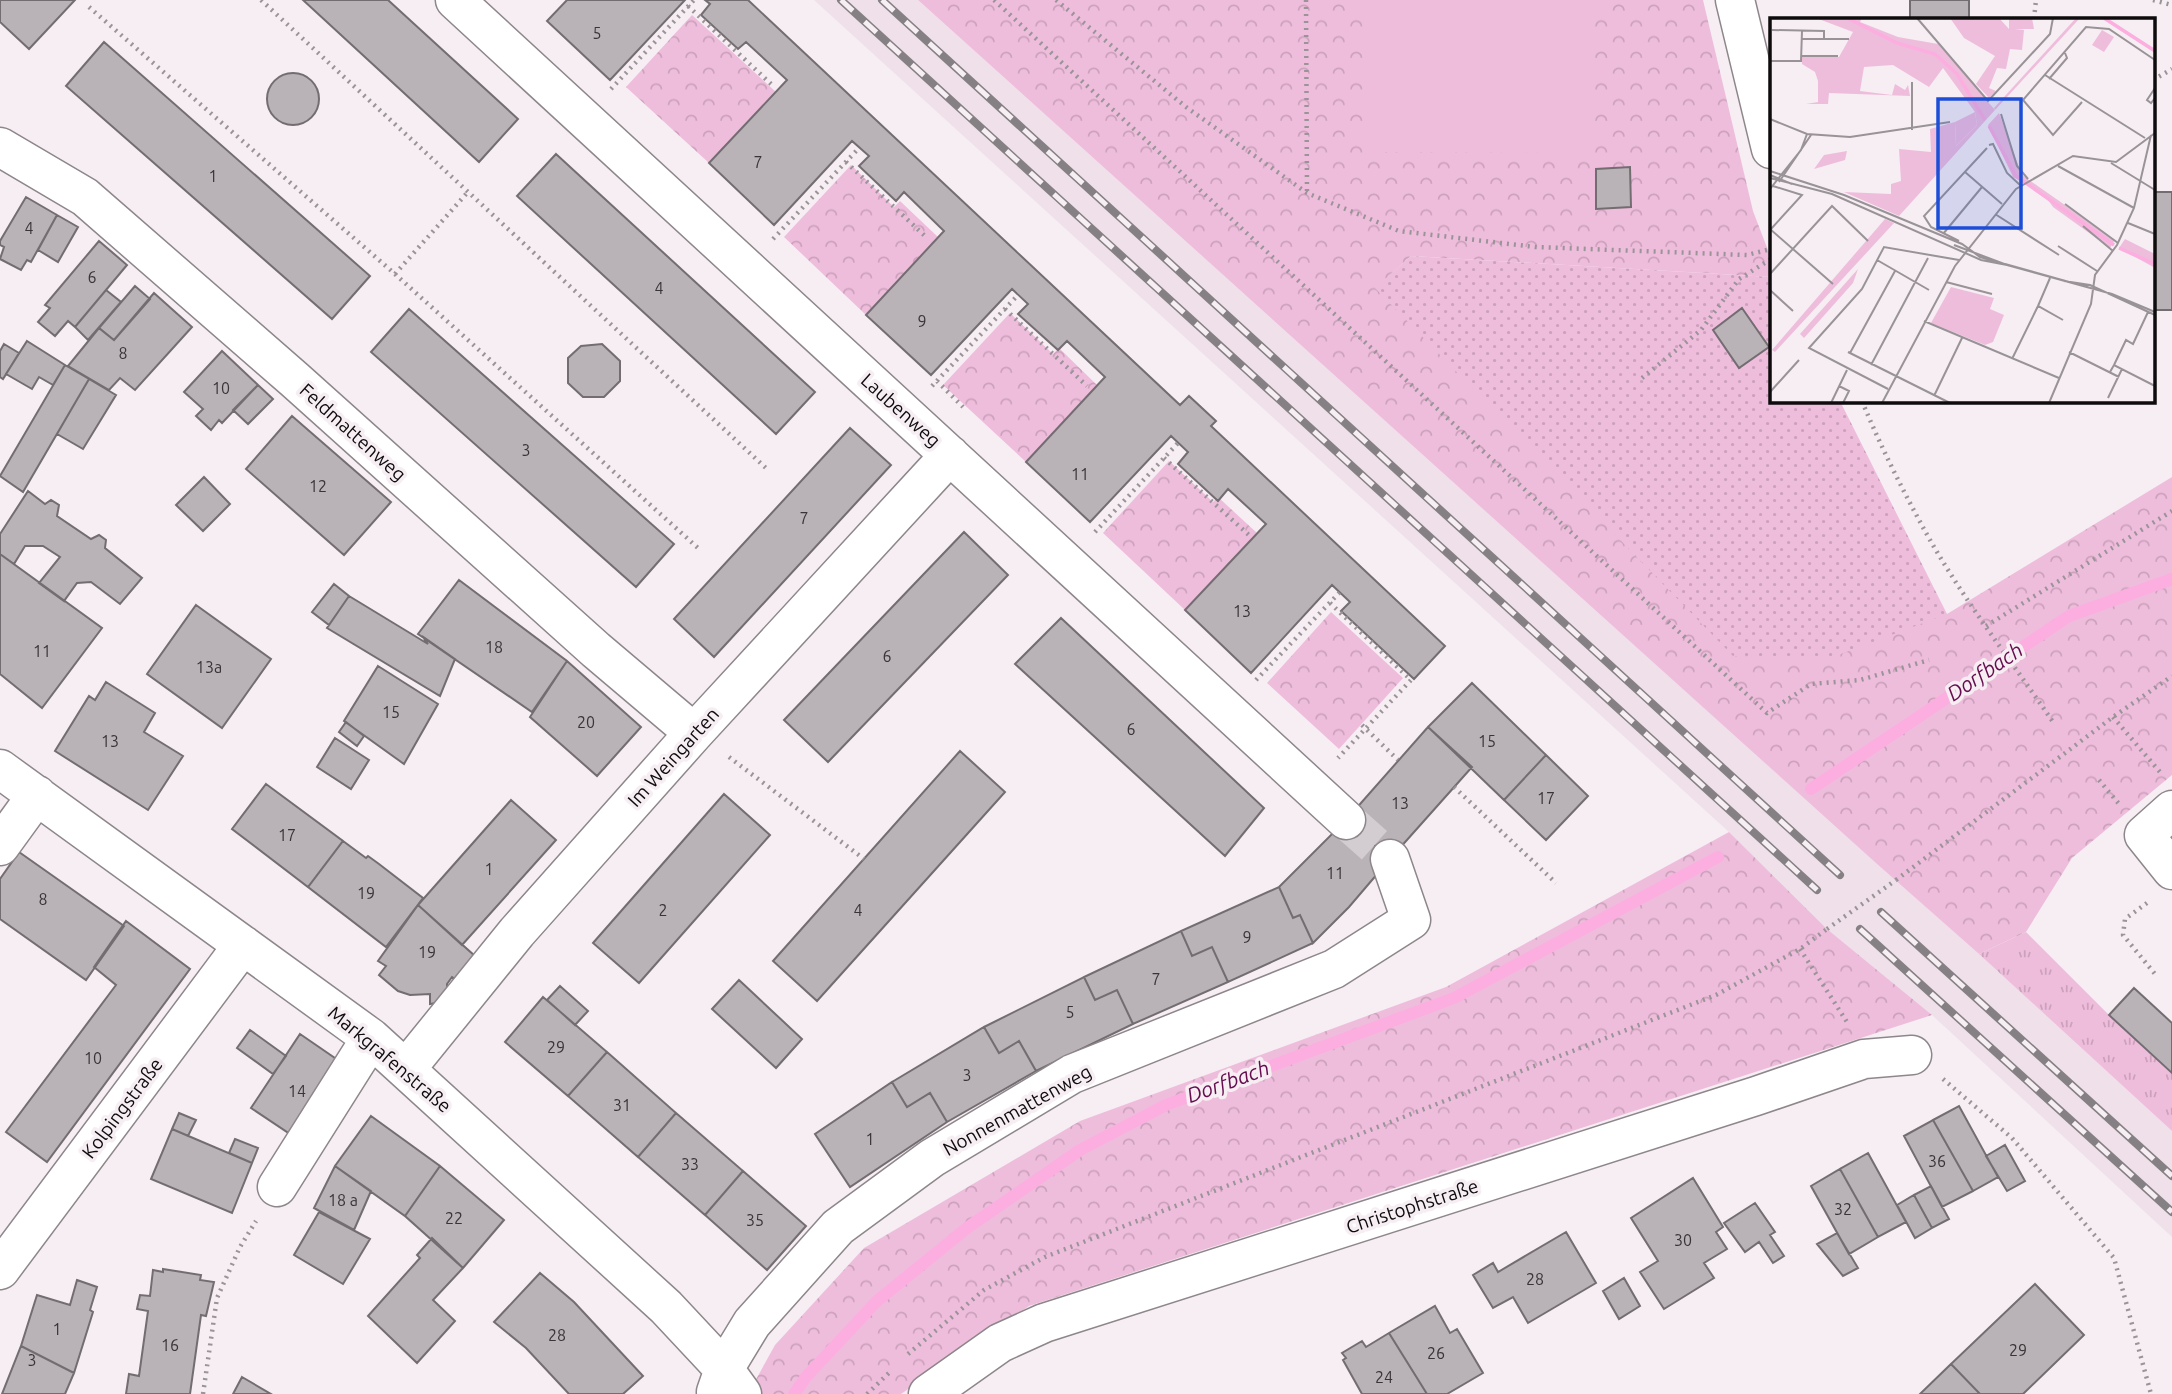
<svg xmlns="http://www.w3.org/2000/svg" width="2172" height="1394" font-family="Ubuntu,sans-serif">
<defs>
<pattern id="grass-tufts" width="24" height="20" patternUnits="userSpaceOnUse" patternTransform="scale(1.75)"><rect width="24" height="20" fill="#efbddc"/><path d="M3 7l-1-3M5 7V3M7 7l1-3M15 17l-1-3M17 17v-4M19 17l1-3" fill="none" stroke="#cca1bc"/></pattern>
<pattern id="park-crowns" width="20" height="18" patternUnits="userSpaceOnUse" patternTransform="scale(1.75)"><rect width="20" height="18" fill="#efbddc"/><path d="M2 6a3 3 0 1 1 6 0M12 15a3 3 0 1 1 6 0" fill="none" stroke="#cca1bc"/></pattern>
<pattern id="garden-dots" width="8" height="8" patternUnits="userSpaceOnUse" patternTransform="scale(1.75)"><rect width="8" height="8" fill="#efbddc"/><path d="M2 2h.1M6 6h.1" fill="none" stroke="#cca1bc" stroke-width="1.8" stroke-linecap="round"/></pattern>
</defs>
<rect width="100%" height="100%" fill="#f6eef3"/>
<path fill="#efe0e9" d="M814,0H918L1877,864L1979,954L2172,1131V1237L1932,1015L1827,929L1729,832Z"/>
<path fill="url(#grass-tufts)" d="M2026,932L2109,1015L2172,1073V1131L1979,954Z"/>
<path fill="url(#park-crowns)" d="M918,0H1703L1753,211L1771,258V277L1411,256L1376,288L1947,614L2172,477V775L2072,858L2026,932L1979,954L1877,864Z
M692,15L776,92L709,163L626,87Z
M851,165L894,207L900,201L938,237L866,315L784,237Z
M1010,313L1053,354L1059,348L1097,385L1026,462L943,385Z
M1169,461L1213,502L1218,497L1257,533L1185,610L1103,533Z
M1331,612L1403,678L1339,749L1267,683Z
M1729,832L1827,929L1932,1015L1029,1306L901,1394H748L775,1345L864,1248L1080,1121L1446,987Z"/>
<path fill="url(#garden-dots)" d="M1411,256L1771,277V401H1840L1947,614L1825,660L1733,656L1375,288Z"/>
<path fill="#efbddc" d="M1365,0H1593V153L1365,152Z"/>
<g fill="none" stroke-linecap="round" stroke-linejoin="round">
<path stroke="#fbaedf" stroke-width="12" d="M1811,789L2069,616L2172,579
M794,1394L806,1377L877,1301L967,1228L1080,1150L1166,1105L1454,998L1718,857"/>
</g>
<path fill="#b9b2b6" stroke="#736d71" stroke-width="2" d="M0,0H75L29,49L0,22Z
M303,0H388L518,119L479,162Z
M567,0H685L610,80L547,21Z
M705,0H748L1180,405L1189,396L1216,421L1211,426L1445,646L1414,679L1341,611L1350,602L1332,585L1251,673L1185,610L1266,524L1228,489L1218,501L1178,464L1188,452L1171,436L1090,522L1026,462L1105,377L1067,341L1058,350L1018,314L1028,304L1012,289L931,375L866,315L944,231L904,192L896,201L859,166L869,156L852,141L774,225L709,163L787,80L746,42L738,49L701,15L710,4Z
M1910,0H1969V19H1910Z
M104,42L370,276L332,319L66,86Z
M267 99a26 26 0 1 1 52 0a26 26 0 1 1-52 0Z
M556,154L815,392L776,434L517,196Z
M1630,167L1631,207L1596,209V169Z
M2153,192H2172V310H2153Z
M26,197L57,215L31,262L27,260L21,270L0,259L4,247L0,245V241Z
M57,215L78,227L58,262L38,250Z
M99,241L127,265L75,327L68,321L55,336L38,322L50,308L45,305Z
M135,286L150,299L114,340L99,328Z
M106,290L121,302L88,340L75,327Z
M154,293L192,327L135,390L120,378L109,390L68,366L99,328L114,340Z
M1742,308L1769,347L1739,368L1713,330Z
M409,309L674,544L636,587L371,352Z
M27,341L65,365L53,385L39,377L32,389L6,374Z
M4,344L19,353L3,379L0,377V351Z
M602,344L620,361V381L604,397H583L568,383V358L581,346Z
M222,351L258,385L222,423L219,420L211,430L196,416L203,409L184,392Z
M65,365L89,379L23,492L0,476Z
M89,379L116,395L83,449L57,434Z
M258,385L273,399L248,424L233,410Z
M292,416L391,502L344,555L246,469Z
M850,428L891,465L714,657L674,619Z
M204,477L230,504L203,531L176,505Z
M28,491L45,504L51,500L59,505L57,516L91,539L99,535L106,540L105,548L142,578L120,604L91,582L77,583L64,601L39,583L60,557L43,546H25L14,564L0,554V534Z
M964,532L1008,575L828,762L784,720Z
M0,554L102,628L42,708L0,674Z
M459,580L567,661L532,712L418,634Z
M334,584L349,596L329,625L312,612Z
M349,596L428,644L422,636L455,659L440,696L327,628Z
M196,605L271,659L222,728L147,674Z
M1061,618L1264,808L1225,856L1015,664Z
M567,661L641,727L597,776L530,717Z
M378,666L438,704L404,764L344,721Z
M106,682L155,713L144,732L183,756L148,810L55,751L89,696L95,700Z
M1472,683L1546,755L1504,800L1428,727Z
M346,722L364,736L357,746L339,732Z
M1428,727L1472,767L1390,859L1346,820Z
M335,738L369,760L351,789L317,767Z
M960,751L1005,792L817,1001L773,961Z
M1546,755L1588,796L1546,840L1504,800Z
M266,784L343,841L308,887L232,829Z
M724,794L770,835L639,983L593,943Z
M511,800L556,840L462,945L418,905Z
M1346,820L1390,859L1349,907L1313,943L1300,915L1293,918L1279,887Z
M343,841L366,858L368,856L379,864L423,898L386,947L308,887Z
M19,852L124,926L86,980L0,919V879Z
M1279,887L1293,918L1300,915L1313,943L1228,982L1212,947L1192,956L1181,931Z
M418,905L476,957L458,981L452,977L447,984L448,1001L430,1004V994L410,995L398,991L379,975L386,966L378,961Z
M126,921L190,969L47,1162L6,1132L116,985L94,967Z
M1181,931L1192,956L1212,947L1228,982L1133,1024L1117,990L1095,1000L1084,977Z
M1084,977L1095,1000L1117,990L1133,1024L1036,1071L1019,1041L999,1053L984,1027Z
M739,980L802,1039L776,1068L712,1009Z
M560,986L588,1011L575,1025L547,1000Z
M2134,988L2172,1023V1073L2109,1015Z
M543,997L607,1052L568,1096L505,1042Z
M984,1027L999,1053L1019,1041L1036,1071L947,1122L930,1093L907,1107L892,1082Z
M250,1030L286,1056L273,1074L237,1048Z
M300,1034L348,1067L299,1140L251,1108Z
M607,1052L676,1113L638,1157L568,1096Z
M892,1082L907,1107L930,1093L947,1122L850,1187L815,1134Z
M1959,1106L1998,1177L1973,1191L1933,1120Z
M179,1113L196,1120L188,1136L172,1129Z
M676,1113L743,1171L705,1215L638,1157Z
M371,1116L440,1166L405,1216L335,1166Z
M1933,1120L1973,1191L1942,1207L1904,1136Z
M172,1129L252,1163L232,1213L151,1179Z
M235,1139L258,1148L252,1163L229,1153Z
M2005,1145L2025,1181L2007,1191L1986,1156Z
M1868,1153L1906,1222L1878,1237L1840,1169Z
M335,1166L371,1191L354,1230L314,1208Z
M440,1166L504,1220L463,1268L405,1216Z
M1840,1169L1878,1237L1849,1254L1811,1186Z
M743,1171L806,1226L767,1270L705,1215Z
M1693,1178L1723,1227L1716,1232L1727,1249L1704,1263L1714,1278L1664,1309L1640,1272L1658,1261L1631,1218Z
M1931,1186L1949,1219L1932,1228L1914,1195Z
M1914,1195L1932,1228L1915,1238L1897,1205Z
M1755,1203L1775,1232L1770,1235L1784,1256L1773,1263L1759,1242L1745,1252L1724,1223Z
M319,1212L370,1239L343,1284L294,1255Z
M1566,1232L1596,1283L1528,1323L1513,1297L1493,1308L1473,1275L1493,1263L1498,1272Z
M1837,1233L1858,1268L1843,1276L1817,1244Z
M432,1238L463,1268L433,1300L455,1321L417,1363L368,1316L420,1258L417,1255Z
M163,1269L201,1275L200,1280L214,1282L206,1316L201,1315L190,1394H126L129,1374L139,1376L148,1311L137,1309L140,1295L150,1296L153,1270L163,1272Z
M540,1273L574,1302L643,1376L623,1394H569L526,1348L494,1322Z
M1624,1278L1640,1306L1619,1319L1603,1291Z
M77,1280L97,1287L90,1310L93,1312L74,1373L21,1346L37,1295L70,1305Z
M2035,1284L2084,1335L2023,1394H1980L1951,1364Z
M1435,1306L1450,1333L1457,1329L1483,1373L1447,1394H1427L1389,1333Z
M1389,1333L1427,1394H1362L1343,1360L1346,1358L1342,1353L1362,1341L1366,1347Z
M21,1346L74,1373L65,1394H2Z
M1951,1364L1980,1394H1920Z
M242,1377L271,1394H233Z"/>
<g fill="none" stroke-linecap="round" stroke-linejoin="round">
<path stroke="#d3ccd0" stroke-width="38" stroke-dasharray="38 19" stroke-linecap="butt" d="M1346,820L1390,859"/>
<g stroke="#8d868a" stroke-width="41">
<path id="minor" d="M455,0L1346,820
M1735,0L1771,149
M0,147L85,197L295,380L596,650L694,733
M0,769L371,1038L666,1307L724,1369L742,1394
M2172,810L2144,835L2172,870
M0,846L37,795
M406,1069L517,932L694,733L950,455
M277,1187L371,1038
M0,1270L243,945
M716,1392L724,1369L752,1323L838,1227L932,1158L1072,1074L1334,969L1411,920L1390,859
M928,1394L1000,1343L1044,1323L1756,1096L1864,1059L1912,1055"/>
</g>
<path stroke="#9a9498" stroke-width="4.5" stroke-dasharray="2 5" stroke-linecap="butt" d="M261,0L767,469
M994,0L1767,713L1811,684L1860,680L1929,660
M1056,0L1186,107L1307,193L1399,231L1535,247L1747,255L1771,249
M1306,0L1307,193
M2153,0L2172,5
M688,6L771,84
M89,7L395,274L698,548
M2034,19L2036,0
M2153,80L2172,69
M611,89L694,0
M846,162L926,237
M773,239L859,148
M395,274L467,193
M1005,309L1087,386
M1642,378L1701,330L1739,279L1771,259
M937,381L963,407
M932,386L1018,295
M1862,401C1880,445 1902,489 1925,531C1962,598 2010,659 2053,722
M1164,458L1250,536
M1095,532L1178,443
M1330,603L1411,680L1338,758
M1986,626L2172,511
M1256,680L1340,592
M2113,717L2160,772
M1362,725L1398,760
M729,757L864,859
M2099,780L2119,804
M1454,787L1556,883
M1896,880L2113,717L2172,676
M2147,903L2125,919L2123,935L2155,974
M1800,949L1847,1022
M1943,1079L2012,1138L2114,1258L2151,1394
M908,1354L984,1290L1045,1257L1716,995L1800,949L1827,929
M203,1394L217,1298L240,1247L256,1221
M867,1394L892,1370"/>
<use href="#minor" stroke="#fff" stroke-width="38"/>
<g stroke="#858083" stroke-width="8">
<path id="rail" d="M841,0L1817,890
M882,0L1840,875
M1881,912L2172,1176
M1860,929L2172,1212"/>
</g>
<use href="#rail" stroke="#f6eef3" stroke-width="5" stroke-dasharray="16" stroke-linecap="butt"/>
<path stroke="#9a9498" stroke-width="4.5" stroke-dasharray="2 5" stroke-linecap="butt" d="M1827,929L1896,880"/>
</g>
<g text-anchor="middle" stroke-width="7" stroke-linejoin="round" paint-order="stroke">
<g font-size="16" fill="#393537">
<text x="597" y="39">5</text>
<text x="758" y="168">7</text>
<text x="213" y="182">1</text>
<text x="29" y="234">4</text>
<text x="92" y="283">6</text>
<text x="659" y="294">4</text>
<text x="922" y="327">9</text>
<text x="123" y="359">8</text>
<text x="221" y="394">10</text>
<text x="526" y="456">3</text>
<text x="1080" y="480">11</text>
<text x="318" y="492">12</text>
<text x="804" y="524">7</text>
<text x="1242" y="617">13</text>
<text x="494" y="653">18</text>
<text x="42" y="657">11</text>
<text x="887" y="662">6</text>
<text x="209" y="673">13a</text>
<text x="391" y="718">15</text>
<text x="586" y="728">20</text>
<text x="1131" y="735">6</text>
<text x="110" y="747">13</text>
<text x="1487" y="747">15</text>
<text x="1546" y="804">17</text>
<text x="1400" y="809">13</text>
<text x="287" y="841">17</text>
<text x="489" y="875">1</text>
<text x="1335" y="879">11</text>
<text x="366" y="899">19</text>
<text x="43" y="905">8</text>
<text x="663" y="916">2</text>
<text x="858" y="916">4</text>
<text x="1247" y="943">9</text>
<text x="427" y="958">19</text>
<text x="1156" y="985">7</text>
<text x="1070" y="1018">5</text>
<text x="556" y="1053">29</text>
<text x="93" y="1064">10</text>
<text x="967" y="1081">3</text>
<text x="297" y="1097">14</text>
<text x="622" y="1111">31</text>
<text x="870" y="1145">1</text>
<text x="1937" y="1167">36</text>
<text x="690" y="1170">33</text>
<text x="343" y="1206">18 a</text>
<text x="1843" y="1215">32</text>
<text x="454" y="1224">22</text>
<text x="755" y="1226">35</text>
<text x="1683" y="1246">30</text>
<text x="1535" y="1285">28</text>
<text x="57" y="1335">1</text>
<text x="557" y="1341">28</text>
<text x="170" y="1351">16</text>
<text x="2018" y="1356">29</text>
<text x="1436" y="1359">26</text>
<text x="32" y="1366">3</text>
<text x="1384" y="1383">24</text>
</g>
<g font-size="19" fill="#0e0b0d" stroke="#f6eef3">
<text transform="translate(901 410) rotate(42)" y="7">Laubenweg</text>
<text transform="translate(353 432) rotate(42)" y="7">Feldmattenweg</text>
<text transform="translate(673 757) rotate(-48)" y="7">Im Weingarten</text>
<text transform="translate(390 1059) rotate(40)" y="7">Markgrafenstraße</text>
<text transform="translate(122 1108) rotate(-53)" y="7">Kolpingstraße</text>
<text transform="translate(1017 1110) rotate(-29)" y="7">Nonnenmattenweg</text>
<text transform="translate(1412 1206) rotate(-18)" y="7">Christophstraße</text>
</g>
<g font-size="21" font-style="italic" fill="#650c4e" stroke="#f6eef3">
<text transform="translate(1985 672) rotate(-34)" y="7">Dorfbach</text>
<text transform="translate(1228 1082) rotate(-20)" y="7">Dorfbach</text>
</g>
</g>
<g transform="translate(1770 18)">
<rect width="385" height="385" fill="#f6eef3"/>
<path d="M306,0H310L225,92L224,90ZM115,201L124,205L5,334L2,332Z" fill="#efbddc"/>
<path d="M181,269L224,280L220,291L234,297L223,324L215,327L161,305Z" fill="#efbddc"/>
<path d="M46,0H92L90,4L128,19L168,26L225,92L129,198L74,174L121,176V166L131,163L129,131L161,134L160,111L185,104L186,128L207,107L205,94L173,50L159,69L123,47L94,49L90,73L122,77L125,66L135,72L138,67L140,78L59,75L58,86H36L48,84V63L45,54L32,46V39H69L83,14ZM180,0H229L239,11V0H262L264,11H245L254,12L252,32L240,31L236,51L227,50L219,70L226,73L219,80L206,66L225,38L194,20ZM332,12L344,19L334,34L322,27ZM229,95L252,157L345,222L340,230L283,189L273,175L243,159L218,107ZM77,133L75,142L44,151L54,137ZM355,221L385,236V250L349,230Z" fill="#efbddc"/>
<path d="M205,94L207,107L186,128L185,104ZM88,251L83,265L34,320L30,316Z" fill="#efbddc"/>
<path fill="none" stroke="#fbaedf" stroke-width="3.5" d="M77,0L127,25L165,36L187,56L215,102M334,0L385,33M219,108L246,158L344,227M349,230L385,246"/>
<path fill="none" stroke="#999397" stroke-width="2" d="M147,0L218,83L280,16L283,0M2,12L54,13V21M32,21H79M32,38H68M0,43H31L32,13M275,57L375,120M279,61L297,40L295,35M142,64V112M385,70L377,82L381,85L385,80M312,84L283,117L253,82L316,9L339,11L385,42M231,96L247,148L258,161M0,101L37,116L80,119L180,104M219,127L223,126L237,155L250,167M341,145L385,172M288,148L364,190M0,153L74,177L192,226L210,239L342,276L385,294M195,154L232,186M0,157L22,166M0,160L62,176L211,242L237,247M9,164L41,117M0,171L31,132L37,116M295,186L348,225M225,196L289,237M358,205L385,216M313,208L343,233M0,211L63,266M1,211L32,177L3,168M173,216L212,169M189,223L161,209L154,198L217,130M184,227L237,247L324,271M288,228L327,253M107,242L159,272M0,256L62,188L98,223M294,263L320,267L385,297M176,264L222,276M0,272L23,293M268,288L280,260M154,303L289,360M78,334L180,385M299,334L349,359M80,335L125,253M242,341L268,288L293,302M101,347L158,240M344,347L356,322L363,326L378,294M340,354L344,347L385,368M69,368L79,373L73,385M118,371L39,330L92,271L114,229L189,242M0,374L29,342M164,378L192,320M338,380L352,351M61,385L77,352M112,385L185,248L246,171L303,138L346,144L385,115M279,385L321,286L325,257L347,227L364,190L381,117"/>
<path fill="#1d4ed8" fill-opacity="0.15" stroke="#1d4ed8" stroke-width="3.5" d="M168,81H251V210H168Z"/>
<rect width="385" height="385" fill="none" stroke="#0e0b0d" stroke-width="3.5"/>
</g>
</svg>
